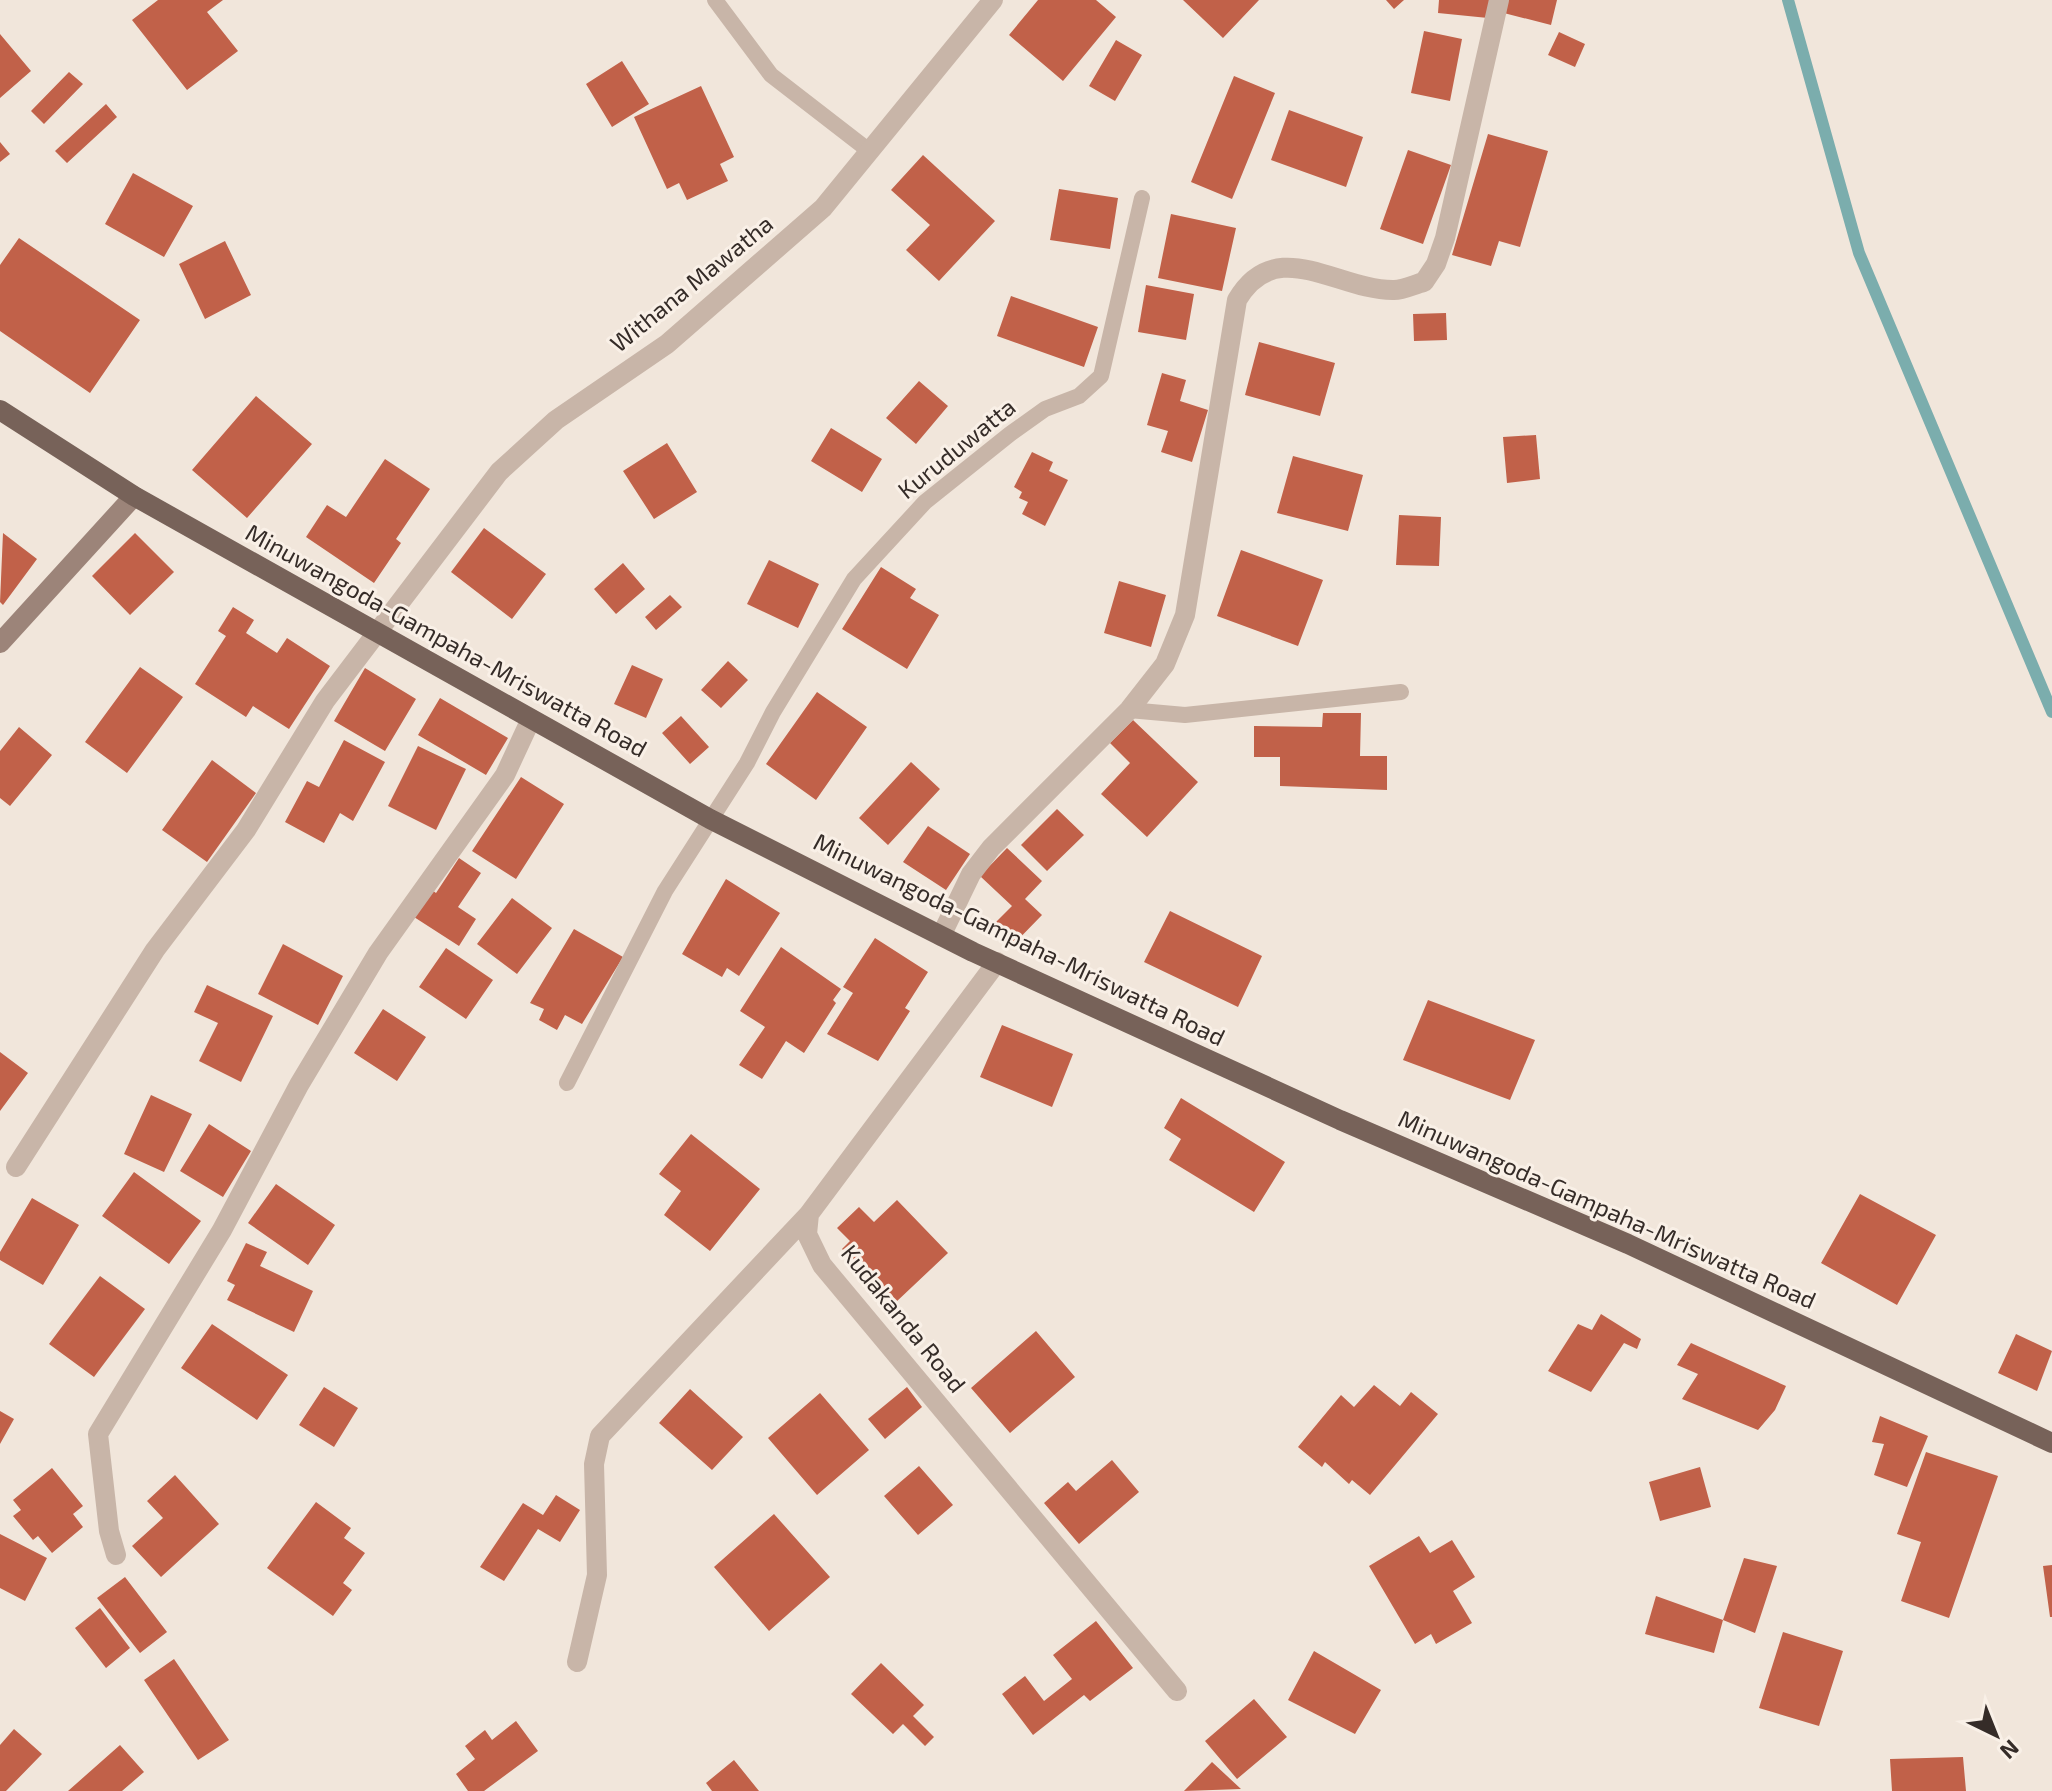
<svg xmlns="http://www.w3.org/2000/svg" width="2052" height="1791" font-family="'Exo 2',sans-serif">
<rect width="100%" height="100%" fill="#f1e6db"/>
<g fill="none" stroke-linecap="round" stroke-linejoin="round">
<path stroke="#7badad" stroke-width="12" d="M1788,0L1859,253L2052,712"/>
</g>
<path fill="#c16149" d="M158,0H223L207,12L238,51L187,90L132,20Z
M1038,0H1096L1116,17L1063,81L1009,35Z
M1183,0H1259L1223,38Z
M1386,0H1404L1394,9Z
M1439,0H1490L1488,18L1438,13Z
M1503,0H1557L1551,25L1500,12Z
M1424,31L1462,39L1450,101L1411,93Z
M1559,32L1585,44L1575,67L1548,55Z
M0,34L31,71L0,98Z
M1116,40L1142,55L1115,101L1089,86Z
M622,61L649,104L612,127L586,84Z
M69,72L83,84L44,124L31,111Z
M1234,76L1275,93L1232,199L1191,182Z
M701,86L734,157L720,164L728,181L687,200L679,183L667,189L634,117Z
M106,104L117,117L67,163L55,151Z
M1289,110L1363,137L1346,187L1271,160Z
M1488,134L1548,151L1520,247L1499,241L1491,266L1452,255Z
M0,142L10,154L0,162Z
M1408,150L1451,165L1423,244L1380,229Z
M923,155L995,221L939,281L906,250L930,225L891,190Z
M133,173L193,206L164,257L105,224Z
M1059,189L1118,198L1110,249L1050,240Z
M1171,214L1236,228L1222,291L1158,278Z
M19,238L140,320L90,393L0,331V265Z
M225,241L251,295L205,319L179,264Z
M1146,285L1194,294L1186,340L1138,332Z
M1011,296L1098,327L1084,367L997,336Z
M1446,313L1447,340L1414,341L1413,314Z
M1259,342L1335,363L1320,416L1245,395Z
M1162,373L1186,380L1180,401L1208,410L1192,462L1161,452L1168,431L1147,425Z
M919,381L948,406L916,444L886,418Z
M256,396L312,444L247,518L192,470Z
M831,428L882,459L862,492L811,461Z
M1536,435L1540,479L1507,483L1503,437Z
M667,443L697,492L654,519L623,471Z
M1032,452L1053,462L1049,471L1068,480L1045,526L1022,514L1028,502L1019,498L1022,492L1014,487Z
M1293,456L1363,475L1348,531L1277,513Z
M385,459L430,489L396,539L401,543L374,583L306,537L327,505L346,517Z
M1399,515L1441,517L1439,566L1396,565Z
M484,528L546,574L512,619L451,572Z
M3,533L37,559L3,605L0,602Z
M135,533L174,572L130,615L92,576Z
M1241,550L1323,580L1298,646L1217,616Z
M769,560L819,584L798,628L747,604Z
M623,563L645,589L616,614L594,589Z
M881,567L916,589L910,598L939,615L907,669L842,629Z
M1119,581L1166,595L1151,647L1104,633Z
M670,595L682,607L656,630L645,617Z
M233,607L254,620L246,633L277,653L287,638L330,666L289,729L253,706L246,717L195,684L226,636L218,631Z
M728,661L748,680L721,708L701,690Z
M632,665L663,679L646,718L614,704Z
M140,667L183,697L127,773L85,742Z
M365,668L416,699L385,751L334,721Z
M817,692L867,727L816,800L766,764Z
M440,698L508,738L486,775L418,735Z
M1323,713H1361L1360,756H1387V790L1280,786V757H1254V726L1322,727Z
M681,716L709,747L690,764L662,733Z
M1133,720L1198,782L1147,837L1101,794L1130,763L1110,743Z
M19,727L52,755L10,806L0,798V751Z
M344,740L385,762L353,821L340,813L324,843L285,822L307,781L319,787Z
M418,746L466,769L436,830L388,806Z
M212,760L256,793L207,862L162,830Z
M911,762L940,789L888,845L859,818Z
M521,777L564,804L516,879L472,851Z
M1057,809L1084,835L1047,871L1021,845Z
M928,826L970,854L946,890L903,862Z
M1007,848L1042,881L1025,899L1042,915L1012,946L992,926L1012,906L980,876Z
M459,858L481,873L458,907L476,919L459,946L414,917L432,890L436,893Z
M726,879L780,913L739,976L727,968L722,977L682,954Z
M512,898L552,928L517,974L477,944Z
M1170,911L1262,956L1238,1007L1144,962Z
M574,929L623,957L582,1024L565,1015L557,1030L539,1020L544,1009L530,1003Z
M875,938L928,972L905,1008L910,1011L878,1061L827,1034L853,993L843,987Z
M283,944L343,976L318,1025L258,994Z
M781,947L841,989L833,1000L836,1003L804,1053L786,1041L762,1079L739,1065L765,1027L740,1011Z
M446,948L493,980L466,1019L419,987Z
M207,985L273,1016L241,1082L199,1061L218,1023L194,1012Z
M1428,1000L1535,1040L1510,1100L1403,1060Z
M383,1009L426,1037L397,1081L354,1053Z
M1002,1025L1073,1054L1052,1107L980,1077Z
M0,1052L28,1073L0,1111Z
M151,1095L192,1114L164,1172L124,1154Z
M1181,1098L1285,1162L1254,1212L1169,1160L1181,1139L1164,1128Z
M209,1124L251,1151L223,1197L180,1171Z
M691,1134L760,1189L710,1251L664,1215L681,1191L659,1174Z
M134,1172L201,1221L169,1264L102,1216Z
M276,1184L335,1225L308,1265L248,1223Z
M1860,1194L1936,1235L1897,1305L1821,1263Z
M32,1198L79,1225L43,1285L0,1260V1252Z
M897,1200L948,1253L895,1303L842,1249L850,1241L837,1228L859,1207L874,1222Z
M246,1243L267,1252L260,1266L313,1291L294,1332L227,1300L235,1285L227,1281Z
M100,1276L145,1309L94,1377L49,1344Z
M1601,1314L1641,1339L1637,1349L1624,1343L1591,1392L1548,1371L1578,1324L1592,1330Z
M212,1324L288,1375L257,1420L181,1368Z
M1036,1331L1075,1377L1010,1433L971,1388Z
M2016,1334L2052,1351L2037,1391L1998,1373Z
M1691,1343L1786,1386L1775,1410L1758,1430L1682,1399L1698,1374L1677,1365Z
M1374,1385L1400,1406L1411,1392L1438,1414L1370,1495L1352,1480L1349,1484L1325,1462L1322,1467L1298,1447L1341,1395L1354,1407Z
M324,1387L358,1408L334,1447L299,1425Z
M907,1387L922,1407L885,1439L868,1419Z
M690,1389L743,1437L712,1470L659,1423Z
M820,1393L869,1450L817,1495L768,1438Z
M0,1411L14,1419L0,1444Z
M1880,1416L1928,1436L1907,1487L1874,1475L1884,1444L1872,1442Z
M1926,1452L1998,1476L1949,1618L1901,1601L1921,1542L1897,1534Z
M1112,1460L1139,1492L1079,1544L1044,1503L1068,1482L1076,1491Z
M919,1466L953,1505L918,1535L884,1496Z
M1700,1467L1711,1507L1660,1521L1649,1482Z
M52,1468L83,1506L73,1514L83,1527L52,1553L38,1536L33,1540L13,1516L21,1510L13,1500Z
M175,1475L219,1524L161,1577L132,1546L163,1518L147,1501Z
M556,1495L580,1510L560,1542L538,1529L504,1581L480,1567L523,1503L543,1515Z
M316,1502L351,1528L344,1538L365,1553L343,1583L352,1590L333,1616L267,1568Z
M774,1514L830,1577L769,1631L714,1567Z
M0,1534L47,1558L25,1601L0,1588Z
M1419,1536L1430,1553L1452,1540L1475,1577L1453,1591L1472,1623L1436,1644L1431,1634L1415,1644L1369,1566Z
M1744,1558L1777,1566L1755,1633L1723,1620Z
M2052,1565V1617H2050L2043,1566Z
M125,1577L167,1632L140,1653L97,1598Z
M1656,1596L1723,1620L1714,1653L1645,1634Z
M100,1608L130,1648L106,1668L75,1628Z
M1096,1621L1133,1668L1090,1701L1084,1695L1033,1735L1002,1694L1025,1676L1044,1701L1072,1679L1053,1655Z
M1783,1632L1843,1651L1819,1726L1759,1708Z
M1314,1651L1381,1690L1355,1734L1288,1700Z
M174,1659L229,1740L198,1760L144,1680Z
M881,1663L924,1705L913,1716L934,1737L925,1746L903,1724L893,1734L851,1694Z
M1254,1699L1287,1737L1237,1779L1205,1741Z
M516,1721L538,1751L484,1791H468L456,1774L475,1759L465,1746L485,1730L492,1740Z
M14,1729L42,1754L6,1791H0V1745Z
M120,1745L144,1772L122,1791H68Z
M1963,1757L1966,1791H1892L1890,1759Z
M734,1760L759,1791H712L706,1783Z
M1212,1762L1241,1789L1184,1791Z"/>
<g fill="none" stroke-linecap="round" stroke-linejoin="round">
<path stroke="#c8b5a8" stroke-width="16" d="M715,0L771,75L868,150
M1129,710L1185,715L1401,692
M567,1083L665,891L747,763L773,712L854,579L925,502L1010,434L1045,409L1079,396L1101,376L1142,198"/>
<path stroke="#c8b5a8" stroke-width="20" d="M941,936L971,874L991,848L1129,710L1165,664L1185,615L1237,300C1276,233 1338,291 1394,290C1404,290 1415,284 1424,282L1436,264L1445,238L1499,0
M997,962L809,1214L807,1234L822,1265L1177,1691
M16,1167L155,950L246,830L325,701L499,472L556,420L667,344L823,208L993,0
M116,1555L109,1531L98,1434L222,1230L299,1085L378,953L505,775L531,719
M577,1662L597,1575L594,1464L600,1436L809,1214"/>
<path stroke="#9c8479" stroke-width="20" d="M0,643L134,496"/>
<path stroke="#776259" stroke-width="20" d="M0,410L134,496L710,819L973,952L1340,1120L1628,1244L2052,1443"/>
</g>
<g text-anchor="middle" stroke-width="6" stroke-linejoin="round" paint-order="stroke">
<g font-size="24" fill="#352c28" stroke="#f9f0e7">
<text transform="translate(692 284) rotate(-39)" y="8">Withana Mawatha</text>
<text transform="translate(957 449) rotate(-39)" y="8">Kuruduwatta</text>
<text transform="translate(446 641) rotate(29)" y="8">Minuwangoda-Gampaha-Mriswatta Road</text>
<text transform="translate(1019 940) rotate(26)" y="8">Minuwangoda-Gampaha-Mriswatta Road</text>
<text transform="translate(1607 1210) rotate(24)" y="8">Minuwangoda-Gampaha-Mriswatta Road</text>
<text transform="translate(903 1319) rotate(51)" y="8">Kudakanda Road</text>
</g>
</g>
<g transform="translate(1996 1735) rotate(137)" stroke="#f9f0e7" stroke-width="6" paint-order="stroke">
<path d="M0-6L14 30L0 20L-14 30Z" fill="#352c28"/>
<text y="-12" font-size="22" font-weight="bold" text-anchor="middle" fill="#352c28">N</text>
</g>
</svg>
